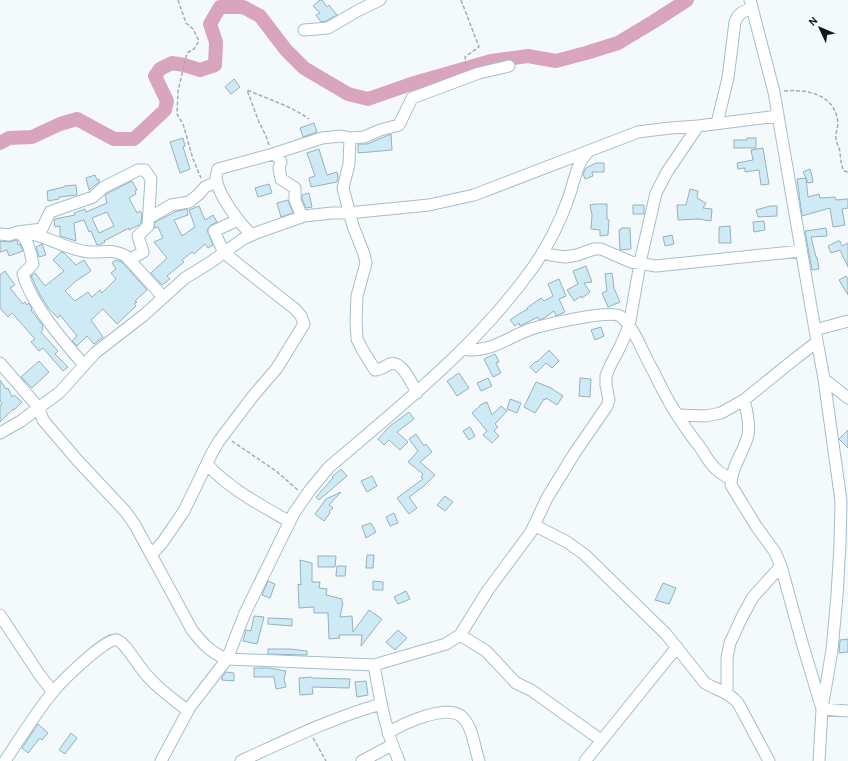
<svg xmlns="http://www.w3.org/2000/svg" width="848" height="761" font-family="'Alegreya Sans',sans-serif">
<rect width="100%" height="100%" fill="#f4fafc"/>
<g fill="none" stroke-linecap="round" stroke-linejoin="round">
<path stroke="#d9a5be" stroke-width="14" d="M0,143L9,138L32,137L60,124L77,119L114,139H134L165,110L167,101L155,76L160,69L172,63L184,65L200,70L215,65L216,42L210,24L220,7H243L260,16L286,50L304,68L348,94L368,99L411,84L491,61L528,56L556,61L586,53L618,43L653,22L687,0"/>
</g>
<path fill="#ceeaf5" stroke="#96b1bc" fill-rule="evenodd" d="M320,0H322L327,7L329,5L337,15L326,21L321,22L316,15L320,13L313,6Z
M234,79L240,87L231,94L225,87Z
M314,123L317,132L303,137L300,128Z
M391,134L392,150L358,153V144H367Z
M183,138L185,146L183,147L190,169L180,173L170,142Z
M747,138H756V148H734V140H747Z
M763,148L769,184L761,185L759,170L745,172V168L738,169L737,163L753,160L751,150Z
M319,149L327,175L337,172L338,177L337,182L311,187L309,178L315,176L307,153Z
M596,163H604V172H592L593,176L585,179L583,174L586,168Z
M810,169L812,176L813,182L808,183L806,178L808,197L819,194L820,198L835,197L836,200L848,199V208L842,209L845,225L833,227L830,208L802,216L797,179L806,178L803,172Z
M95,175L97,180L99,179V182L89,190L86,178Z
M132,181L137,190L135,191L136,194L129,198L137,213L140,211L142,214L141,223L139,225L129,230V228L104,241L105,242L99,245H97L91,231L89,232L84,220L74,223L76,241L60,236V226L55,227L54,221L55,219L75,215L74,213L85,209L86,212L107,203L105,195L108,193ZM107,212L114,226L99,233L92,218Z
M269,184L272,193L258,197L255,188Z
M76,185L77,195L59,197V199L48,201L47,191L64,187V186Z
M690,189L698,191L697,198L706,203L703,208L712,209L711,221L699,219L678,220L677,205H686Z
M309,193L312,207L306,208L302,199V195Z
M288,200L293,213L281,217L277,203Z
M596,204H607V219L609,220L608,235L600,236V230L591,229L592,215L590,205Z
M633,205H644V214H633Z
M199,206L205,220L213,215L217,222L211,225L207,230L213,245L208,248L205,244L194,254L192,252L182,260L184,262L167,276L170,279L162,285L151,273L167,258L154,242L163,238L158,227L154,228L155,222L177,211L187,209L188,215L174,220L182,236L195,227L189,210Z
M770,206H777V216L758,217L756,210Z
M764,221L765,230L754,232L753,222Z
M730,226L731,243H719V227Z
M621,228H630L631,249L620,250L619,230H621Z
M826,228L827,236L811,237L816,257H817L819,269L812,270L805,231Z
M672,235L674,244L665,246L663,237Z
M17,240L18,245L20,244L23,251L9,256L7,250L0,252V241L9,242Z
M838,241H840L842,246L848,243V267L840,250L831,253L828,246Z
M42,244L46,255L39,257L36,247Z
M61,252L64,253L76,265L84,260L91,271L76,281L65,291L75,301L88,292L92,297L100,290L102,293L116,279L111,273L116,269L112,263L116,260L122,262L147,290L135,301L137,302L134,304L136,306L117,324L103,309L91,320L103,337L94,344L87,336L77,346L72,341L77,336L60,315L58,318L49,309L40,295L31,276L35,273L45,286L64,271L53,260Z
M586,266L592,282L584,283L590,292L582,298L581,296L574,301L567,290L578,284L573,271Z
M5,271L15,285L10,288L23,304L25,302L27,305L29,303L32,309L31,310L43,326L42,327L43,329L41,332L58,351L55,354L68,367L63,371L43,348L39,351L31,342L35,339L12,313L8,317L0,308V275Z
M612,273L614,288L620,302L608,307L602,293L607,291L605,274Z
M846,276L848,279V295L839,280Z
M559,279L566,296L559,299L565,312L556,316L554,311L544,318L539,320L538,317L520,326L519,323L515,326L510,320L517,315L528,309L527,308L541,298L544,301L553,296L548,284Z
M601,327L604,336L595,340L591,330Z
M549,350L559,361L552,368L546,363L536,373L530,367L536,361L537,362Z
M495,354L499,362L496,363L501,373L493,377L484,359Z
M39,361L49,372L32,388L21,377Z
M459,373L469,388L457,396L447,381Z
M488,378L492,386L481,391L477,383Z
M580,378L591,379L590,397L579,396Z
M0,380L6,389L8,388L12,397L14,395L22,402L14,410L13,409L0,422V406L2,404L0,400Z
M536,382L551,388L563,396L557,405L546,398L545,400L544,399L535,413L524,407Z
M510,399L521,403L517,413L507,409Z
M487,402L492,415L501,406L507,411L495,424L498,427L494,431L499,436L492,443L483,435L487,431L472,413L480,406V405Z
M409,412L414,419L397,432L408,442L400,450L389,440L384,445L378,439L390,426Z
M470,427L475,436L469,440L463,431Z
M848,430V448L839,439Z
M416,434L424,446L426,444L432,452L420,462L435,475L424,486L409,497L417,508L409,514L397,498L423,479L421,477L423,474L408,462L418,451L409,439Z
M341,469L347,476L319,500L316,497L333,478L332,477Z
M372,476L377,486L367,492L361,481Z
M341,492L329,505L333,508L329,512L330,513L324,521L315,514L326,499Z
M445,496L453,502L445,511L437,505Z
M394,513L398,523L390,526L386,517Z
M371,523L376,532L366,538L362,526Z
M367,555H374L373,568H366Z
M318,556H336L335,567H318Z
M300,560L312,563V582H320L319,588L327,589L326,595L342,599V603H343L340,617L352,616L353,632L369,610L382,619L361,646L362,635H339L340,638L329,639L328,613H314V607L299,608L298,584L301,585Z
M337,566H346L345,576H336Z
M268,581L275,584L270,598L262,595Z
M373,581L383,582V590H373Z
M663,583L676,588L669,604L655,600Z
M406,591L410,599L398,604L394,597Z
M254,616L264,617L257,644L243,641L246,630L251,631Z
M268,618L292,619V626L268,624Z
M398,630L407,638L395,650L386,642Z
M848,639V652L839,653L840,640Z
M268,649H290L307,651V655L268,654Z
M254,668H269L286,671L284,679L286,687L276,689L274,677H254Z
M226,672L234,673V681L222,680V677Z
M311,677L312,678L350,679L349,688L312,687L313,694L300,695L299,678Z
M366,681L368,695L357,697L355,682Z
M38,724L48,733L42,740L40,738L28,753L22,748Z
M71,733L77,738L65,754L59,750Z"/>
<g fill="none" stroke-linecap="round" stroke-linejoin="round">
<g stroke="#a4bfca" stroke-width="13">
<path id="minor" d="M750,0L774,92L815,330L824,379L841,501L840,545L837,595L832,650L822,709L819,761
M304,30L328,28L359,10L380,0
M717,123L728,78L735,22C738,13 744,11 752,8
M350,138L349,164L343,188L353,226L364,254L366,263L357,296L356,321L357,339L362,349L375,370C381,370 385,366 390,364C402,360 412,384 417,393
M273,154L279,158L281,162L279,168L281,179L295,188V200L302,217
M149,218L171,205L189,202L199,194L205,187L217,182
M18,232L42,229L50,212L93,197L104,187L138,170H145L151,179L148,226L138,236L143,252L129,260
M27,233C48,236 67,250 89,252C104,253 111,248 126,256L163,297
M0,234L9,235L18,232C29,239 30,252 33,264L23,274C32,305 63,341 84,365
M252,235C239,223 219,196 216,179C216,175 217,172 218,169L273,154L322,138L341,136L350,138L364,137L380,130L399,125L412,98L479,73L509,66
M542,253L551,255L565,257L577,255L594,249H601L631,262L656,266L801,251
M815,330L848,321
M463,349C489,354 508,337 531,329C544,325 611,309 620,316C633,325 642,351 650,365C657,378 663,392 671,405C680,420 691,436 702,450C706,457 710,464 716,469C721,474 726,476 731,479
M0,363L39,408L43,420L78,461L125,511L135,525L192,630C202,643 211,653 227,659L374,665L446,644L460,635L488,590L531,532L547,498L574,454L607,406L609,400L606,385V376L610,366L620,347L629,326L641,258L656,193L667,172L698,126
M824,379L848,398
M744,400C747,411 750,424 748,435C744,452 731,467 731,485L756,526L775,552L781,566L801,639L822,709L848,711
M679,415L706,416L721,413L744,400L796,358L817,342
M0,433L21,421L60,392L95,353L144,315L185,278L211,262L243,239L256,233L304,216L332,213L358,212L429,205L474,195L638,132L670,128L698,126L778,116
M207,464C229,489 261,505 290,522
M534,525L567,542L584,554L666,634L705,683C717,690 729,692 738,703L769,761
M151,555L162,543L184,511L212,453L219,441L253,396L277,368L304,324L301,316L295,309L224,253L214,231L238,220
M0,615L39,674L53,692
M460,635L486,651L516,683L531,690L601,740
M374,665C380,698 385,730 399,761
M727,693V658L730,643L742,617L753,597L781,566
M388,733C402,724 445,704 461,716C473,726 474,747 479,761
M5,761C20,738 35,714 52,693C60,683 107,636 117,640C124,642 136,662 141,668C153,685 172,698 188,711
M161,761L190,707L227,659L245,613L294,513L310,490L329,467C402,405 478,345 534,266C547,247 559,224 567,202C574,185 575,165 588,152
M241,761C287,740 332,718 381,704
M362,761L392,745
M585,761L677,647"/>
</g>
<path stroke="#a6adb0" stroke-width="1.5" stroke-dasharray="4 2" stroke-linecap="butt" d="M178,0L186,23L193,29L199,41L194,49L187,53L178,91L177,114L183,124L193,159L201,178
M461,0L479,47L465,57L466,68
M784,91C808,89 835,94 838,123C838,128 835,134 836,139C836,143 840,148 840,153C841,160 841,166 844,171L848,172
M269,145L266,136L259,122L247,90C268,99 291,106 309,119
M232,441L276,471L299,491
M313,738L326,761"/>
<use href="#minor" stroke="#fff" stroke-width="11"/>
</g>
<g transform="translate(820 28) rotate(314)" stroke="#f4fafc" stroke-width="3" paint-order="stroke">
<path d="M0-3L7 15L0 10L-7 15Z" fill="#0f191d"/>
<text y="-6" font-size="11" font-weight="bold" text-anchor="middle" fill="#0f191d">N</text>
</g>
</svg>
